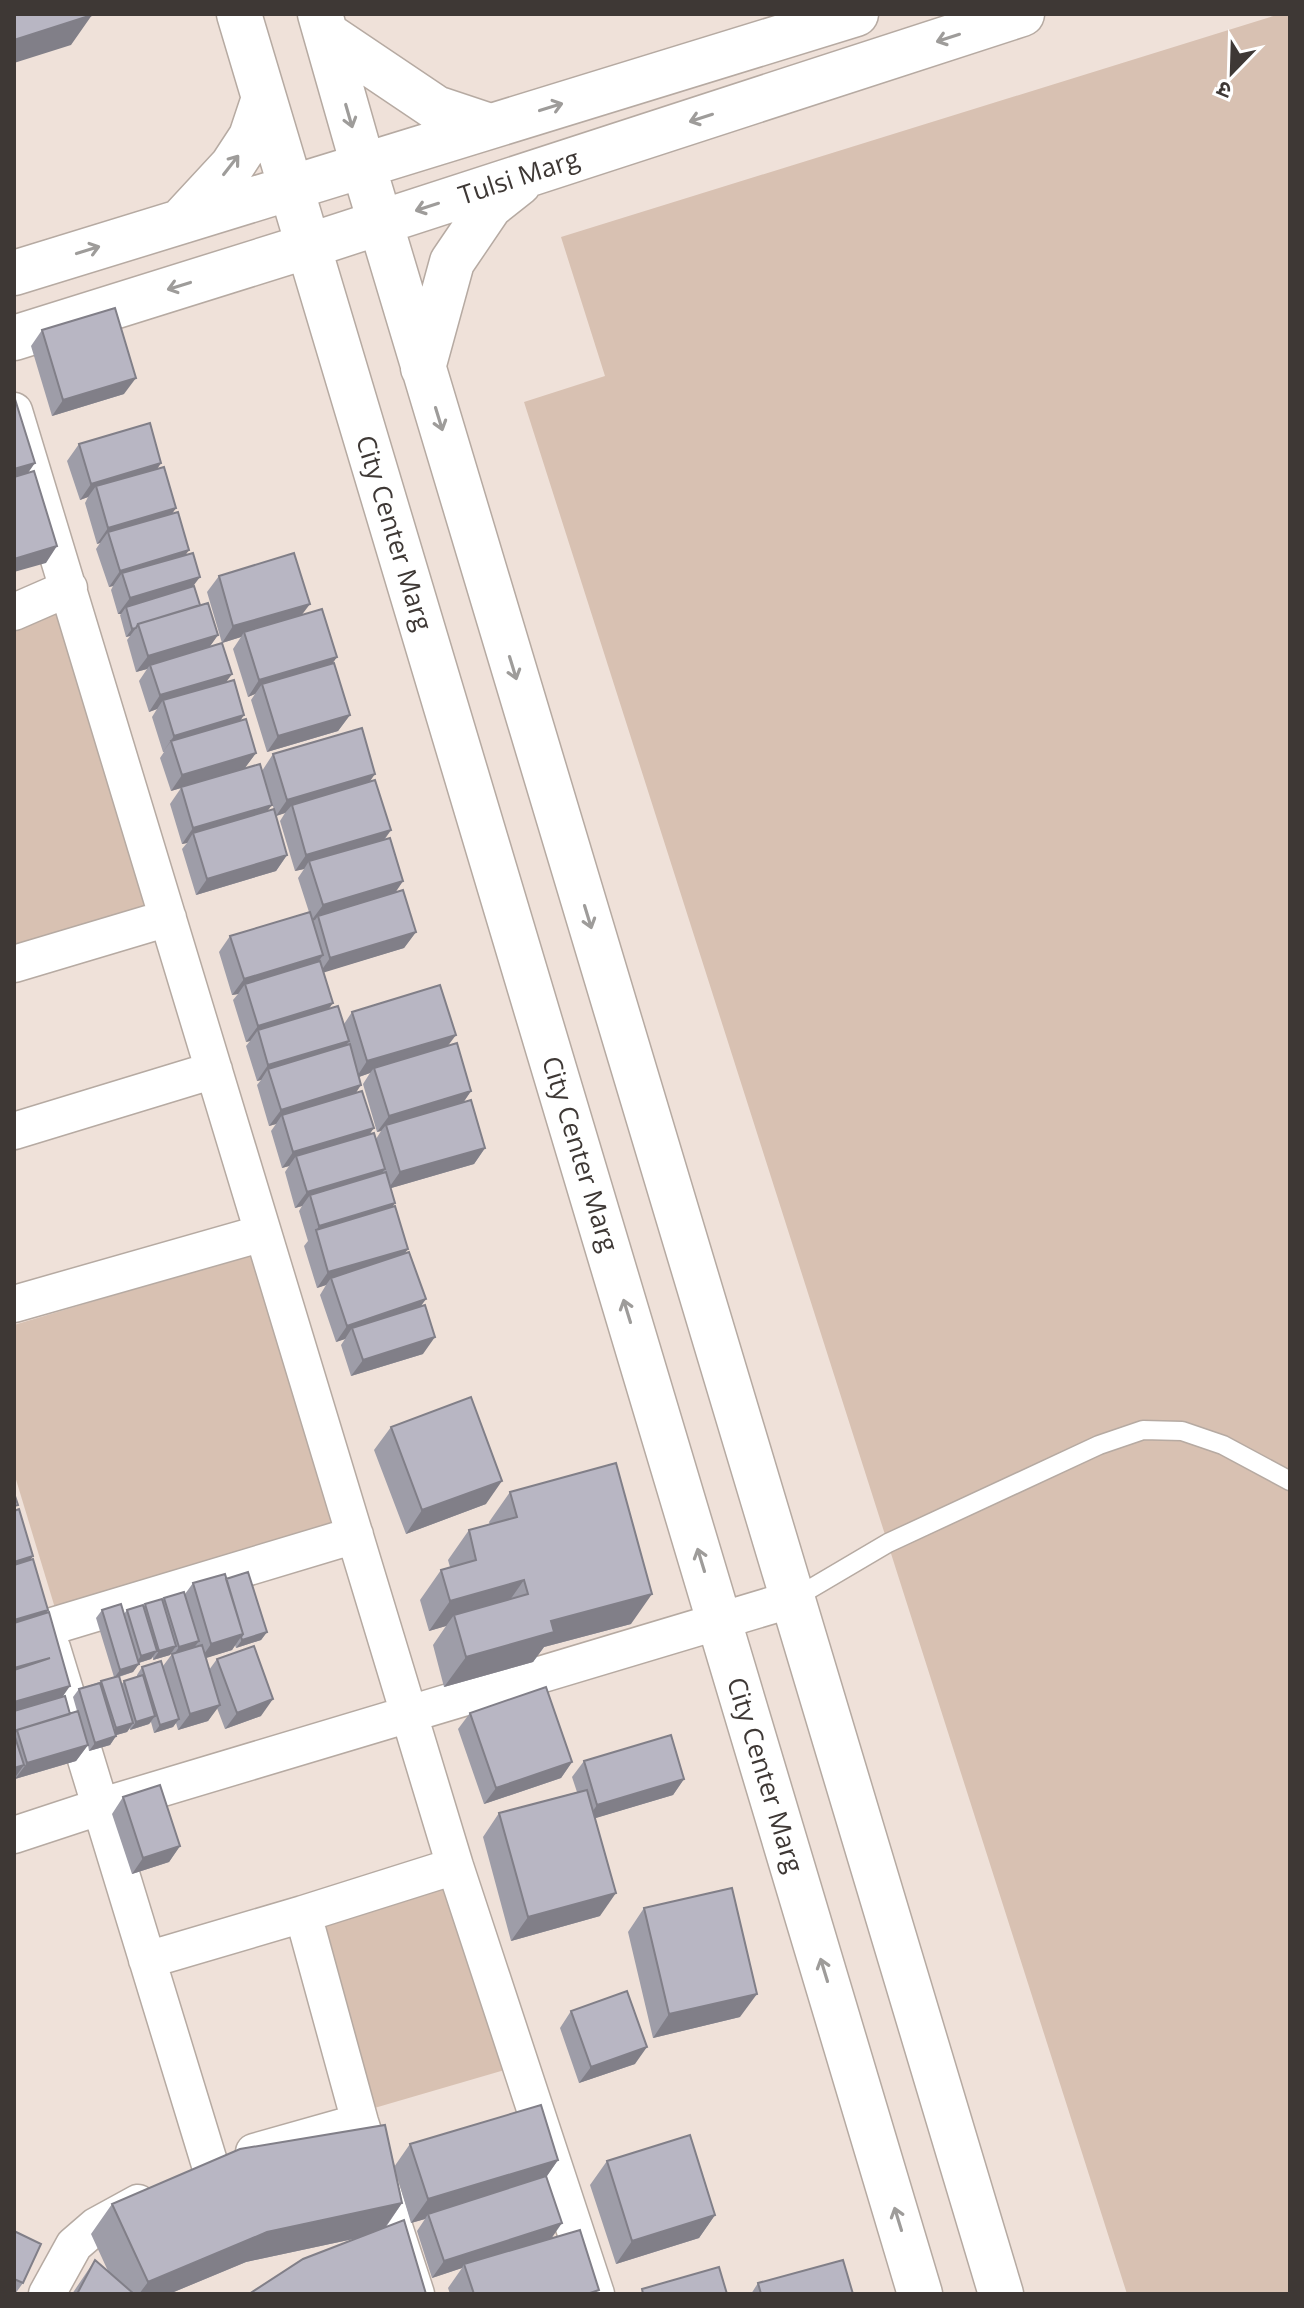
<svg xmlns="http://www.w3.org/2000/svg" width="1304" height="2308" font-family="'Open Sans','Noto Sans Devanagari',sans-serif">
<rect width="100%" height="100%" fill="#efe1d9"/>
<path fill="#d8c1b2" d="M1280,14H1290V2294H1127L524,402L605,376L561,237Z
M57,604L146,908L14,946V617Z
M251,1254L334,1525L55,1608L14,1473V1325Z
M451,1878L508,2069L371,2109L314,1918Z"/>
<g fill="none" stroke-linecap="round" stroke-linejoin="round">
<g stroke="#b6aaa2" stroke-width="21">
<path id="lane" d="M793,1599L888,1543L1099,1445L1143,1430L1182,1431L1223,1445L1290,1481"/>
</g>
<g stroke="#b6aaa2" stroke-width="39">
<path id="street" d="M14,411L455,1866L596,2294
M14,612L69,588
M14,964L168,918
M14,1131L214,1070
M14,1304L263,1233
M46,1628L355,1535
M52,1648L210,2165
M14,1835L99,1807L793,1599
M147,1960L303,1914
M254,2152L360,2122
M47,2294L74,2245L96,2226L138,2203
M416,2294L360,2122L303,1914L455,1866"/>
</g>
<g stroke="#b6aaa2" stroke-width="47">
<path id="secondary" d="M239,14L920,2294
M320,14L363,165L1001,2294
M326,34L436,108L490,126
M182,220L232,166L251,137L264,98
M14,273L856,14
M14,338L308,246L1022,14
M423,368L452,262L490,206L519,183"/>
</g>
<use href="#lane" stroke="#fff" stroke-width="18"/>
<use href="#street" stroke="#fff" stroke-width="36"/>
<use href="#secondary" stroke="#fff" stroke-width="44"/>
</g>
<path fill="#9e9da8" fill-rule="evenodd" d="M42,330L124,394L52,416L31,346Z
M79,444L161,463L157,469L176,508L172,513L186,555L193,586L200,605L218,635L209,647L232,674L226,682L244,715L240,720L256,753L244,769L267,811L287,855L276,871L196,895L182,849L187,843L182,844L170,804L181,788L171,791L160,758L164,752H163L152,717L157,709L149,712L139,681L147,669L136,672L127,640L130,636L126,637L120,615L121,614H118L111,590L113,586L109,587L96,549L100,543L97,544L85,503L88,497L80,500L67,461Z
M219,576L302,615L337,657L332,663L350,715L338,731L267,752L251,700L255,694L248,697L233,649L241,637L222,643L207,592Z
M273,754L370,781L391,830L385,839L403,881L395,893L416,932L404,948L323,972L329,1008L344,1024L352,1012L448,1046L471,1091L463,1103L485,1148L474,1164L391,1188L395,1203L392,1207L408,1249L404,1253L426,1299L420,1307L423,1354L351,1376L341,1345L345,1339L336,1342L320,1295L326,1285L317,1288L304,1246L308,1241L299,1211L302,1206L295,1208L285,1172L289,1166L282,1168L271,1131L276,1124L269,1126L257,1085L261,1080L257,1081L246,1046L250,1041L246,1042L233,1000L238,994L232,995L219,952L230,936L309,912L298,878L304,869L295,871L280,821L285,813L276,816L262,771ZM370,1073L363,1084L377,1132L381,1131L376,1139L370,1134L356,1093L359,1077Z
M391,1427L486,1504L406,1534L374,1450Z
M510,1492L631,1624L544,1647L533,1662L444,1687L433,1645L446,1626L429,1631L420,1600L441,1570L450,1567L448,1560L469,1530L490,1525L489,1522Z
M14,1511L48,1610L45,1613L63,1697L70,1714L77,1711L73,1697L79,1689L114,1677L96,1618L102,1610L124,1614L127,1610L162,1601L164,1598L185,1594L193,1583L226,1579L267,1632L261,1640L236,1648L235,1645L232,1650L205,1658L209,1670L217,1659L261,1716L225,1729L217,1708L208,1721L178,1730L176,1723L173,1727L154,1733L151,1722L149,1724L130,1730V1728L127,1732L116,1735V1736L110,1745L89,1751L88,1745L76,1761L15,1779V1778L14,1779ZM172,1652V1654L163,1666L142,1667L137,1675V1677L124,1681L121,1685L119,1677L133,1672L139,1663L151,1659L153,1657V1660L170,1655Z
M470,1713L572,1762L561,1778L484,1804L458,1729Z
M584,1761L684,1779L673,1795L595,1818L600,1916L511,1941L483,1837L499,1813L577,1792L572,1777Z
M123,1797L180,1846L169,1862L132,1874L112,1814Z
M644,1908L740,2017L653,2038L628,1932Z
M571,2011L635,2064L579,2083L560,2028Z
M410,2144L558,2160L547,2176L551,2238L597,2294H450L448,2288L462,2268L432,2278L417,2231L425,2219L411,2223L397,2176L402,2203L386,2227L358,2238L246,2262L169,2294H72L95,2260L108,2271L91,2234L112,2204L394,2167Z
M607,2161L715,2215L699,2238L616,2264L590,2185Z
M14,2231L23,2283L15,2294H14Z
M758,2283L853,2294H751Z"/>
<path fill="#817f88" d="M92,15L71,45L14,63V40Z
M136,378L124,394L52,416L63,400Z
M35,463L23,480L14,482V469Z
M161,463L150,479L96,486L88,497L80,500L91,484Z
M176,508L165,524L108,532L100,543L97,544L108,528Z
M57,546L46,563L14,572V559Z
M189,550L178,566L122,573L113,586L109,587L120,571Z
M200,577L188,593L126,607L121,614H118L130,598Z
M310,604L298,620L244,632L241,637L222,643L233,626Z
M136,628L130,636L126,637L132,629Z
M218,635L206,652L150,665L147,669L136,672L148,656Z
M337,657L325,674L262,684L255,694L248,697L259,680Z
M232,674L220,690L163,700L157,709L149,712L160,695Z
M244,715L233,732L171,741L163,752L174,736Z
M350,715L338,731L267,752L278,736Z
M256,753L244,769L171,791L182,775Z
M375,774L364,790L292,805L285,813L276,816L287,800Z
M272,805L260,821L193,833L187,843L182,844L193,828Z
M391,830L379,846L309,861L304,869L295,871L306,855Z
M287,855L276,871L196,895L207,879Z
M403,881L392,897L318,916L315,920L311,921L323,905Z
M416,932L404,948L319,974L330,958Z
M323,955L312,971L245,984L238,994L232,995L244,979Z
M333,1003L321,1020L258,1030L250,1041L246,1042L258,1026Z
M456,1035L444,1051L374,1068L370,1073L356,1078L367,1061Z
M349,1041L338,1058L268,1069L261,1080L257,1081L268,1065Z
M361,1085L350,1102L282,1115L276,1124L269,1126L281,1110Z
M471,1091L460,1107L386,1125L381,1131L377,1132L389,1116Z
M374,1128L362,1145L296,1156L289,1166L282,1168L293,1152Z
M485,1148L474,1164L388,1189L400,1172Z
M385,1169L373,1185L310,1195L302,1206L295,1208L307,1192Z
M395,1203L384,1219L316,1231L319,1226Z
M408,1249L396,1265L331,1278L326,1285L317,1288L328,1272Z
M426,1299L414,1315L352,1328L345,1339L336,1342L347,1326Z
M435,1337L423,1354L351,1376L363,1360Z
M502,1481L486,1504L406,1534L422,1510Z
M33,1556L22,1572L14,1574V1562Z
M524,1580L503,1610L454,1615L446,1626L429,1631L450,1601Z
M652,1594L631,1624L544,1647L533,1662L444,1687L466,1657L551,1621Z
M48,1610L36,1626L14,1633V1620Z
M267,1632L261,1640L236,1648L242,1640Z
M243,1634L232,1650L200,1660L211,1644Z
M199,1641L193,1649L173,1656L179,1647Z
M176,1646L170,1655L153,1660L159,1651Z
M157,1651L151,1659L135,1664L141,1656Z
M139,1664L133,1672L114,1678L120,1670Z
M70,1686L59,1702L14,1715V1702Z
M273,1699L261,1716L225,1729L237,1713Z
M220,1705L208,1721L178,1730L190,1714Z
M155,1716L149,1724L130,1730L136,1722Z
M179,1719L173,1727L154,1733L160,1725Z
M133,1723L127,1732L110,1737L116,1728Z
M116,1736L110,1745L89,1751L95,1743Z
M88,1745L76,1761L15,1779L27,1763Z
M572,1762L561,1778L484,1804L496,1788Z
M24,1765L14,1779V1768Z
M684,1779L673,1795L586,1821L597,1805Z
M180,1846L169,1862L132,1874L143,1858Z
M616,1893L600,1916L511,1941L528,1917Z
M757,1994L740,2017L653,2038L669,2014Z
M647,2047L635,2064L579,2083L591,2067Z
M558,2160L542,2183L428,2214L425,2219L411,2223L428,2199Z
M402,2203L381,2233L246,2262L169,2294H139L148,2282L267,2232Z
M715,2215L699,2238L616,2264L632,2241Z
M562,2223L551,2239L464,2264L462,2268L432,2278L444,2261Z"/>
<path fill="#b8b6c3" stroke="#817f88" stroke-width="2" d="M14,14H91L92,15L14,40Z
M115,308L136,378L63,400L42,330Z
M14,396L35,463L14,469Z
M150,423L161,463L91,484L79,444Z
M164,467L176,508L108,528L96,486Z
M34,471L57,546L14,559V477Z
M178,512L189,550L120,571L108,532Z
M193,553L200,577L130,598L122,573Z
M294,553L310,604L233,626L219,576Z
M194,586L200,605L138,624L136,628L132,629L126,607Z
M208,603L218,635L148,656L138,624Z
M322,609L337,657L259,680L244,632Z
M222,643L232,674L160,695L150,665Z
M334,663L350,715L278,736L262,684Z
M234,680L244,715L174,736L163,700Z
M246,719L256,753L182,775L171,741Z
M362,728L375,774L287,800L273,754Z
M260,764L272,805L193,828L181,787Z
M375,780L391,830L306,855L292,805Z
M274,809L287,855L207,879L193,833Z
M390,838L403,881L323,905L309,861Z
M403,890L416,932L330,958L318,916Z
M310,912L323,955L244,979L230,936Z
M320,961L333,1003L258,1026L245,984Z
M440,985L456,1035L367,1061L352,1012Z
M338,1006L349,1041L268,1065L258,1030Z
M457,1043L471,1091L389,1116L374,1068Z
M350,1044L361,1085L281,1110L268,1069Z
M362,1091L374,1128L293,1152L282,1115Z
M471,1100L485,1148L400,1172L386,1125Z
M374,1133L385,1169L307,1192L296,1156Z
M386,1172L395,1203L319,1226L310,1195Z
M395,1206L408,1249L328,1272L316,1230Z
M409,1252L426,1299L347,1326L331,1278Z
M425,1305L435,1337L363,1360L352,1328Z
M471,1397L502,1481L422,1510L391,1427Z
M616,1463L652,1594L551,1621L554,1632L466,1657L454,1615L528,1594L524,1580L450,1601L441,1570L476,1560L469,1530L517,1517L510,1492Z
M14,1493L18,1505L14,1506Z
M19,1509L33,1556L14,1562V1511Z
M33,1559L48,1610L14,1620V1565Z
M248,1572L267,1632L242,1640L241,1637L243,1634L226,1579Z
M225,1574L243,1634L211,1644L193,1583Z
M184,1592L199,1641L179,1647L164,1598Z
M162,1599L176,1646L159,1651L145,1604Z
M121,1604L139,1664L120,1670L102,1610Z
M143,1605L157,1651L141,1656L127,1610Z
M49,1612L70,1686L14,1702V1670L50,1658L14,1668V1623Z
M202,1645L220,1705L190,1714L172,1654Z
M254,1646L273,1699L237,1713L217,1659Z
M161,1661L179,1719L160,1725L142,1667Z
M143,1675L155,1716L136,1722L124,1681Z
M119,1676L133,1723L116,1728L101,1681Z
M100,1683L116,1736L95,1743L79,1689Z
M546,1687L572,1762L496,1788L470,1713Z
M65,1696L70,1714L17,1730L14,1733V1711Z
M78,1711L88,1745L27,1763L17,1730Z
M14,1734L24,1765L14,1768Z
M671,1735L684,1779L597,1805L584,1761Z
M160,1785L180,1846L143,1858L123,1797Z
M587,1790L616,1893L528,1917L499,1813Z
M732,1888L757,1994L669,2014L644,1908Z
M627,1991L647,2047L591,2067L571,2011Z
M541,2105L558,2160L428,2199L410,2144Z
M385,2125L402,2203L267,2232L148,2282L112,2204L240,2149Z
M690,2135L715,2215L632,2241L607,2161Z
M546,2176L562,2223L444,2261L428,2214Z
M404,2220L426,2294H249L303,2259Z
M580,2230L599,2290L587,2294H474L464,2264Z
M14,2231L41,2244L23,2283L14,2279Z
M95,2260L134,2294H77Z
M843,2260L853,2294H761L758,2283Z
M719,2267L727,2294H643L642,2289Z"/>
<defs><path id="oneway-shaft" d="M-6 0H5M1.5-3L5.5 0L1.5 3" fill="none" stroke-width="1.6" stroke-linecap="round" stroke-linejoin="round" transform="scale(2)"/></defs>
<g stroke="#9e9c9a">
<use href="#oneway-shaft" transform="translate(948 38) rotate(162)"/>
<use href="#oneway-shaft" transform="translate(551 107) rotate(-17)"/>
<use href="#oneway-shaft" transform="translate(349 116) rotate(74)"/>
<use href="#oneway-shaft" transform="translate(701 118) rotate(162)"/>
<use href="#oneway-shaft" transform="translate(231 165) rotate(-52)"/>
<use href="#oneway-shaft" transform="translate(427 207) rotate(162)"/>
<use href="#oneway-shaft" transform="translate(88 250) rotate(-17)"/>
<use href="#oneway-shaft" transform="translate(179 286) rotate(163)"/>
<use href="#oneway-shaft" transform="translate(439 419) rotate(73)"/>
<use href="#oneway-shaft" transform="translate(513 668) rotate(73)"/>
<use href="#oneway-shaft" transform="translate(588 917) rotate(73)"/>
<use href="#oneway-shaft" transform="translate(627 1311) rotate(-107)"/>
<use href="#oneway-shaft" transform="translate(701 1560) rotate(-107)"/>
<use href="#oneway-shaft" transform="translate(824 1970) rotate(-107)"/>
<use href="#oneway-shaft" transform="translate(898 2219) rotate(-107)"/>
</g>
<g text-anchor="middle" stroke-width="8" stroke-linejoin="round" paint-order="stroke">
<g font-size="26" fill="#3e3835" stroke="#fff">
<text transform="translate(519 177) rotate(-18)" y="9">Tulsi Marg</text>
<text transform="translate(394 533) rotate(73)" y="9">City Center Marg</text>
<text transform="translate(580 1154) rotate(73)" y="9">City Center Marg</text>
<text transform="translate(765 1775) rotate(73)" y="9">City Center Marg</text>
</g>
</g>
<rect width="1304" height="2308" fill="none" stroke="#3e3835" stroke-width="32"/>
<g transform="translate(1232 72) rotate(203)" stroke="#ffffff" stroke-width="6" paint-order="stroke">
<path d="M0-6L14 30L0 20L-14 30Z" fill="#3e3835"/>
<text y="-12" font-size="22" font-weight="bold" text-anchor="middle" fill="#3e3835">उ</text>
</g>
</svg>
